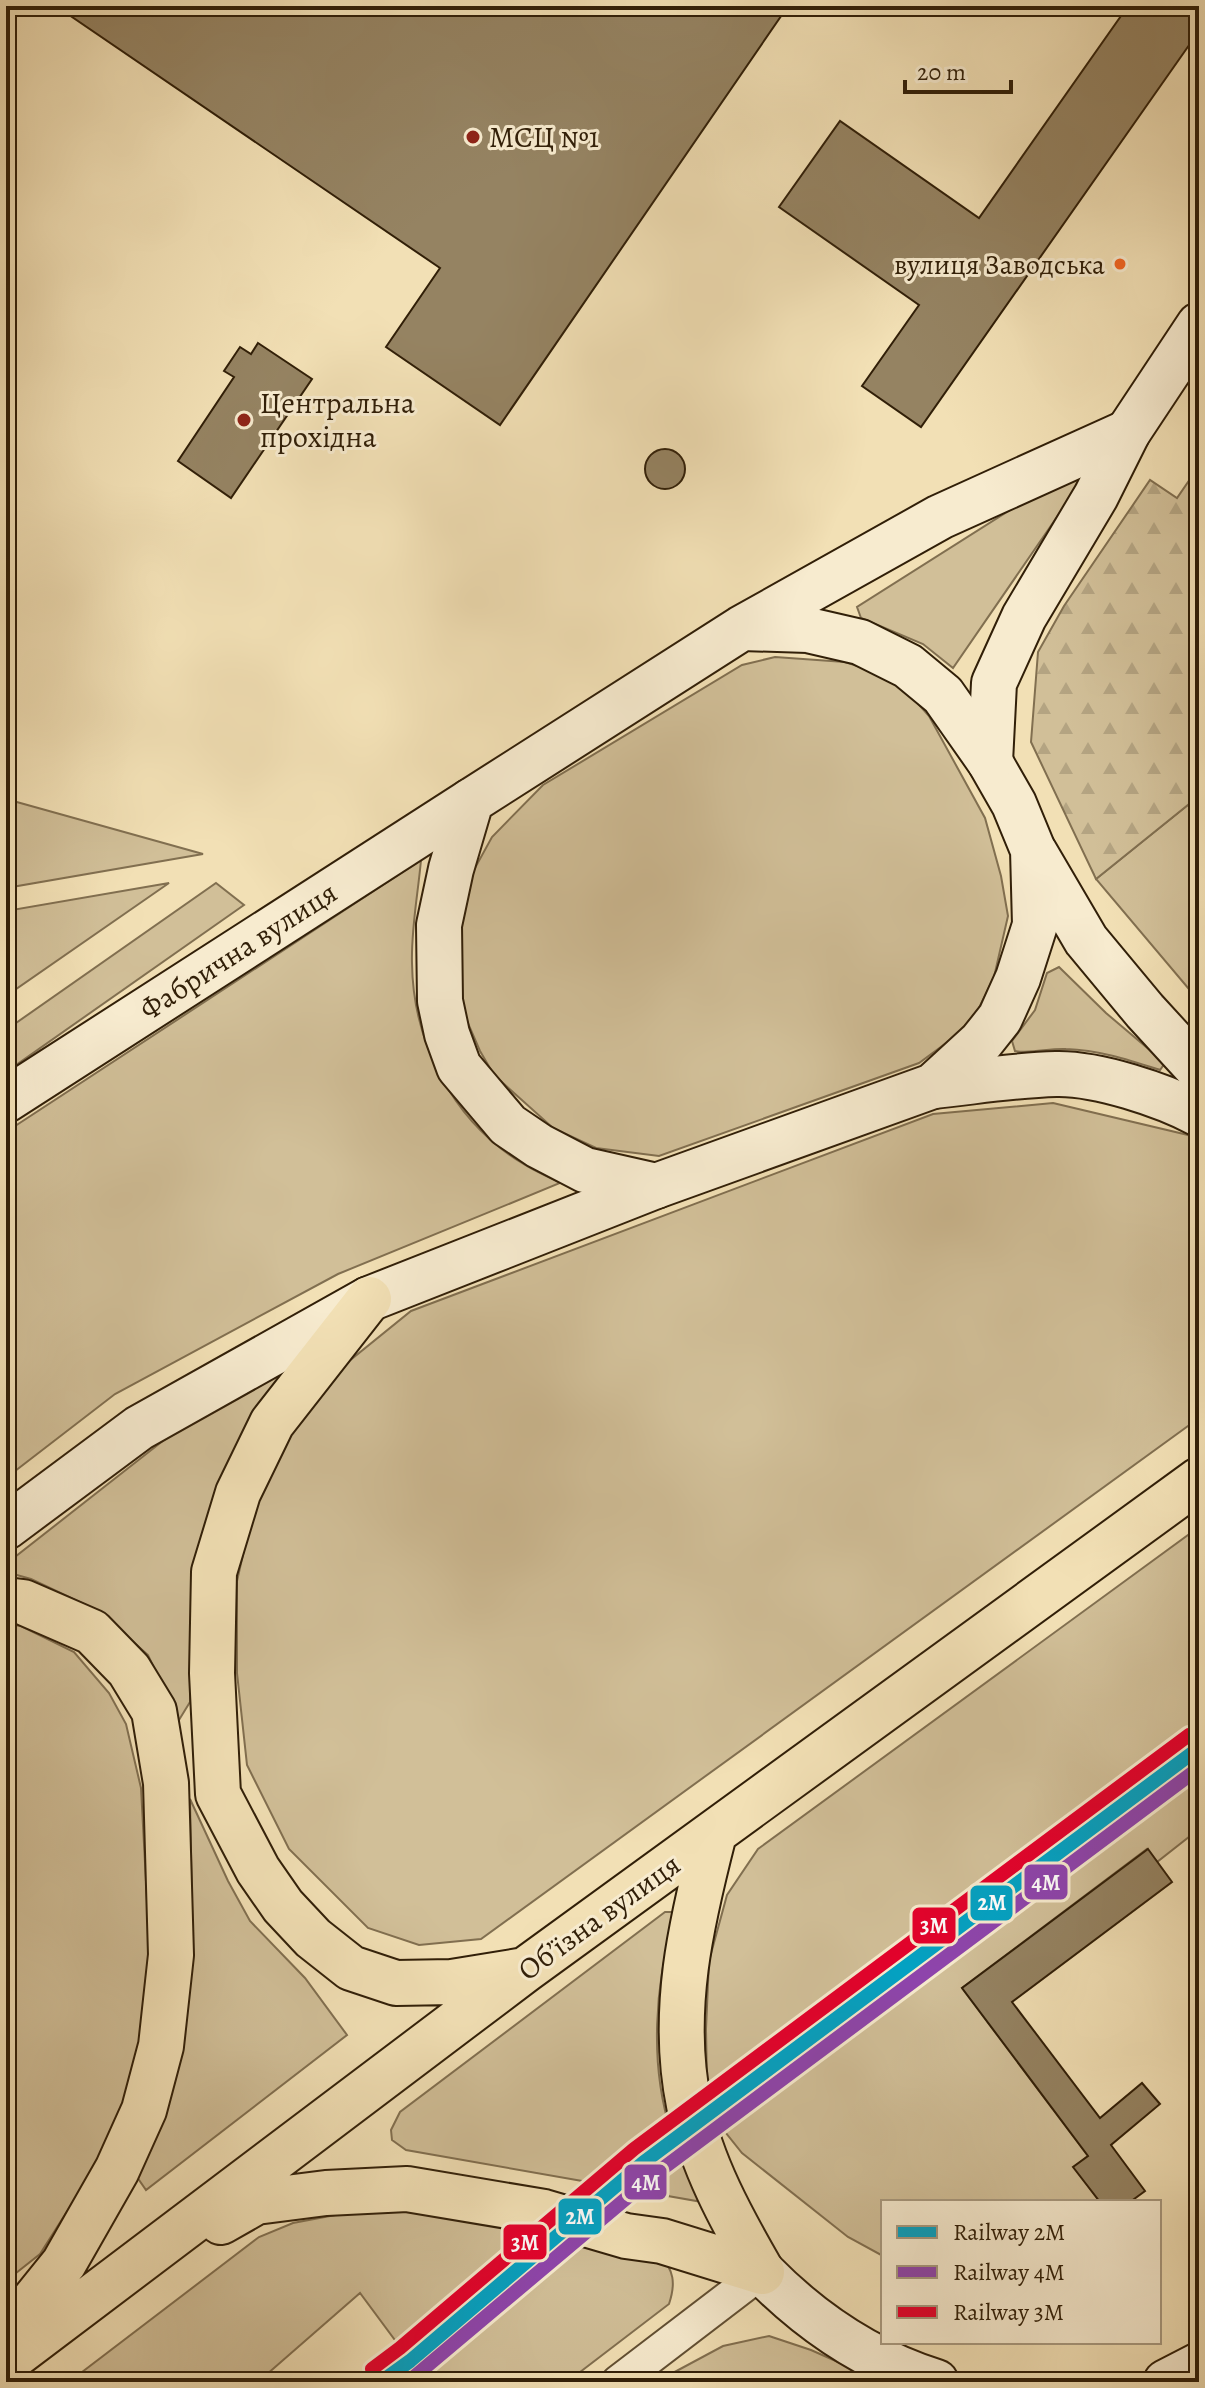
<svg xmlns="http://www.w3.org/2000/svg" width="1205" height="2388" font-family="Alegreya,serif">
<defs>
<pattern id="forest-firs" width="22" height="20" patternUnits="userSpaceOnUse" patternTransform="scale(2)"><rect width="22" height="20" fill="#d1bf98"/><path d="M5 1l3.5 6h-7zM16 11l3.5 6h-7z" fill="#b4a482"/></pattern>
</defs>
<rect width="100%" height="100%" fill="#f2e0b5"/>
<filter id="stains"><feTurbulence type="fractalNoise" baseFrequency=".0025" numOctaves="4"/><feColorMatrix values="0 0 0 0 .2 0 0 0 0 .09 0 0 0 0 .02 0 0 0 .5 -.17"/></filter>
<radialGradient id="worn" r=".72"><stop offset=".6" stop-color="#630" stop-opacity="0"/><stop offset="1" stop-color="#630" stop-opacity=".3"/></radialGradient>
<path fill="#d1bf98" stroke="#816f50" stroke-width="2" d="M1081,465L1088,472L953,668L923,644L861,618L857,607Z
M775,657L845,662L876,672L905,689L929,716L985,818L1001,876L1008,916L994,977L978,1010L957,1035L919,1063L659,1156L596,1148L553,1128L494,1075L480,1051L464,1014L459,969V933L470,877L492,837L543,785L742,665Z
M1199,796V1001L1096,879Z
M6,799L203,854L6,888Z
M421,860C418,894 411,929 412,963C413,1043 453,1121 522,1163C534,1171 547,1176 560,1183L338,1274L115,1394L6,1478V1132Z
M169,883L6,996V911Z
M216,883L244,905L6,1072V1030Z
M1059,967L1106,1013L1165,1063L1160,1070C1129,1060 1099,1050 1066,1049C1049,1048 1032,1054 1015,1051L1012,1041L1035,1010L1047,973Z
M1053,1103L1188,1135L1199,1141V1418L481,1939L419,1945L368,1928L289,1849L247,1765L237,1673V1581L255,1502L292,1432L348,1362L411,1311L933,1114Z
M295,1360L190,1665V1702L179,1720L148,1655L99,1611L31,1579L6,1572V1564L164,1440Z
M1199,1527V1829L1157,1862L1147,1849L962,1988L1088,2156L1074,2167L1100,2202H883V2256L848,2237L742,2153L718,2123L707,2085L706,2029L709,1961L727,1895L758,1849Z
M6,1624L21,1626L74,1652L109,1693L126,1724L141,1788L150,1957L139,2045L123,2103L94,2169L40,2254L6,2281Z
M190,1799L228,1881L250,1921L305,1978L347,2035L146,2190L137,2177L193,1959Z
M665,1912H672L674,1917C655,1985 649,2064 671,2132C679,2158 693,2181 708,2203L406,2150L392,2140L391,2130L400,2112Z
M388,2209L434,2212L659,2254C674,2270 676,2283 669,2304L567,2382H426L360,2293L258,2382H69L259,2237L293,2223L346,2213Z
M769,2336L811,2350L883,2382H656L723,2346Z"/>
<path fill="url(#forest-firs)" stroke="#816f50" stroke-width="2" d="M1199,466V796L1096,879L1031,742L1038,652L1064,606L1150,480L1177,498Z"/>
<path fill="#958362" stroke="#311f08" stroke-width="2" d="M56,6H788L500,425L386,347L440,268Z
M1128,6H1199V31L921,427L862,386L919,305L779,207L840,121L979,218Z
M258,343L312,379L231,498L178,461L234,377L224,371L240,347L251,354Z
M645 469a20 20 0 1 1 40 0a20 20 0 1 1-40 0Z
M1148,1849L1172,1882L1012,2002L1100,2118L1142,2083L1160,2104L1111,2145L1145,2191L1130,2202H1100L1073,2167L1088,2156L962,1988Z"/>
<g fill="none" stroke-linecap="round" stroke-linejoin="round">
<g stroke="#614f33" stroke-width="36">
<path id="street" d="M618,2382L762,2272"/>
</g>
<g stroke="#311f08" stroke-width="48">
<g id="secondary">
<path d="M742,628L808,630L860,642L908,666L943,695L990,762L1014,804L1033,850L1035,925L1018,978L1000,1018L981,1042L933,1086L656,1186L585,1170L539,1146L508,1125L459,1067L447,1034L440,1001L439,925L451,869L471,801L742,628L940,517L1128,432"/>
<path d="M990,762L994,683L1024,617L1096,496L1128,432L1199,325"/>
<path d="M1035,853L1086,940L1145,1011L1199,1070"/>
<path d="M933,1086C973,1082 1015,1075 1056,1074C1097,1073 1163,1095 1199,1114"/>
<path id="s1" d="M6,1100L471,801"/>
<path d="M6,1527L139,1428L369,1299L656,1186"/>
<path d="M762,2272C810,2321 869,2361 936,2382"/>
<path d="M1166,2382L1199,2365"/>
</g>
</g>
<g stroke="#311f08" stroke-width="48">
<path id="primary" d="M369,1299L272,1423L238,1493L214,1572L212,1673L218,1794L258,1870L283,1906L313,1938L351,1968L396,1983L452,1982L519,1971
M6,1600L23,1602L92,1632L129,1670L154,1711L166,1783L171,1955L161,2046L144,2110L117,2170L64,2263L6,2335
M714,1834C691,1923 670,2012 689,2105C701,2164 732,2220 762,2272
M221,2222L256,2202L326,2193L407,2189L544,2212L626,2236L662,2241L762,2272
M6,2362L525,1970L1199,1480"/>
</g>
<use href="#street" stroke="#f7ebcf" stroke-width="32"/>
<use href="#secondary" stroke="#f7ebcf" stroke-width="44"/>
<use href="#primary" stroke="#f2e0b5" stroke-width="44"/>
<g stroke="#f7ebcf" stroke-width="20">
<path id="rail-1" d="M381,2382L410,2361L644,2162L1199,1748"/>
</g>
<g stroke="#f7ebcf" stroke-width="20">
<path id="rail-2" d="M408,2382L654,2175L1199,1768"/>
</g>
<g stroke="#f7ebcf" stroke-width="20">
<path id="rail-3" d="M372,2369L400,2348L634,2149L1189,1735"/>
</g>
<use href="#rail-1" stroke="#02a2c4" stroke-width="14"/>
<use href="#rail-2" stroke="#8e44ad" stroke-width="14"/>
<use href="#rail-3" stroke="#e4002b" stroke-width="14"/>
</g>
<g fill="#8f2418" stroke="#f7ebcf" stroke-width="3">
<circle cx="473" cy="137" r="8"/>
<circle cx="244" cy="420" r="8"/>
</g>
<circle fill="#f26522" stroke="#f7ebcf" stroke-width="3" cx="1120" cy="264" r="7"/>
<g text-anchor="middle" stroke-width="6" stroke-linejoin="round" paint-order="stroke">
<g font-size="28" fill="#311f08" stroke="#f7ebcf" text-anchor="end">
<text x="1105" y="274">вулиця Заводська</text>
</g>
<g font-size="30" fill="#311f08" stroke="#f7ebcf" text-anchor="start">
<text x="489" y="147">МСЦ №1</text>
<text x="260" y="413">Центральна<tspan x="260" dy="34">прохідна</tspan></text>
</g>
<g font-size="30" fill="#311f08" stroke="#f7ebcf">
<text dy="10" stroke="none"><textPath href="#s1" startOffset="276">Фабрична вулиця</textPath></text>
<text transform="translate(599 1917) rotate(-36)" y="10">Обʼїзна вулиця</text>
</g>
</g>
<g stroke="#f7ebcf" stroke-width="3">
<rect x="1023" y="1863" width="46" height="38" rx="8" fill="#8e44ad"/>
<rect x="969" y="1884" width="45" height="38" rx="8" fill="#02a2c4"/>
<rect x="911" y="1906" width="46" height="39" rx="8" fill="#e4002b"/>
<rect x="623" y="2163" width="45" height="38" rx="8" fill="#8e44ad"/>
<rect x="557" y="2197" width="46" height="39" rx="8" fill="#02a2c4"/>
<rect x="502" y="2223" width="46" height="38" rx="8" fill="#e4002b"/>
</g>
<g font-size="22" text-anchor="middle" font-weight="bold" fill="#fff">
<text x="1046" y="1890">4М</text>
<text x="992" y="1910">2М</text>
<text x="934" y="1933">3М</text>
<text x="646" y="2190">4М</text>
<text x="580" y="2224">2М</text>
<text x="525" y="2250">3М</text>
</g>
<rect width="1205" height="2388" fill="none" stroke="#f2e0b5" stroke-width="32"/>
<rect x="8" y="8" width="1189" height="2372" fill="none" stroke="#311f08" stroke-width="4"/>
<rect x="16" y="16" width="1173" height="2356" fill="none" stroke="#311f08" stroke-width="2"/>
<rect x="881" y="2200" width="280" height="144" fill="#f7ebcf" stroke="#a8997f" stroke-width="2"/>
<rect x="897" y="2226" width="40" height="12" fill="#02a2c4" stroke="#a8997f" stroke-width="2"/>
<text x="953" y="2240" font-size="24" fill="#311f08">Railway 2М</text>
<rect x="897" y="2266" width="40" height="12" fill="#8e44ad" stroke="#a8997f" stroke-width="2"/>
<text x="953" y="2280" font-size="24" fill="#311f08">Railway 4М</text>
<rect x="897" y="2306" width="40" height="12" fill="#e4002b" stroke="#a8997f" stroke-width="2"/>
<text x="953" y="2320" font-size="24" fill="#311f08">Railway 3М</text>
<path d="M905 80v12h106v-12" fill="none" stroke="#311f08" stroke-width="4"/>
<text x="917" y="80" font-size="24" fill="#311f08" stroke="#f7ebcf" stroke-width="6" paint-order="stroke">20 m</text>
<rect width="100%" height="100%" filter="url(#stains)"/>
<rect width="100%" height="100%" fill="url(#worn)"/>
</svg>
